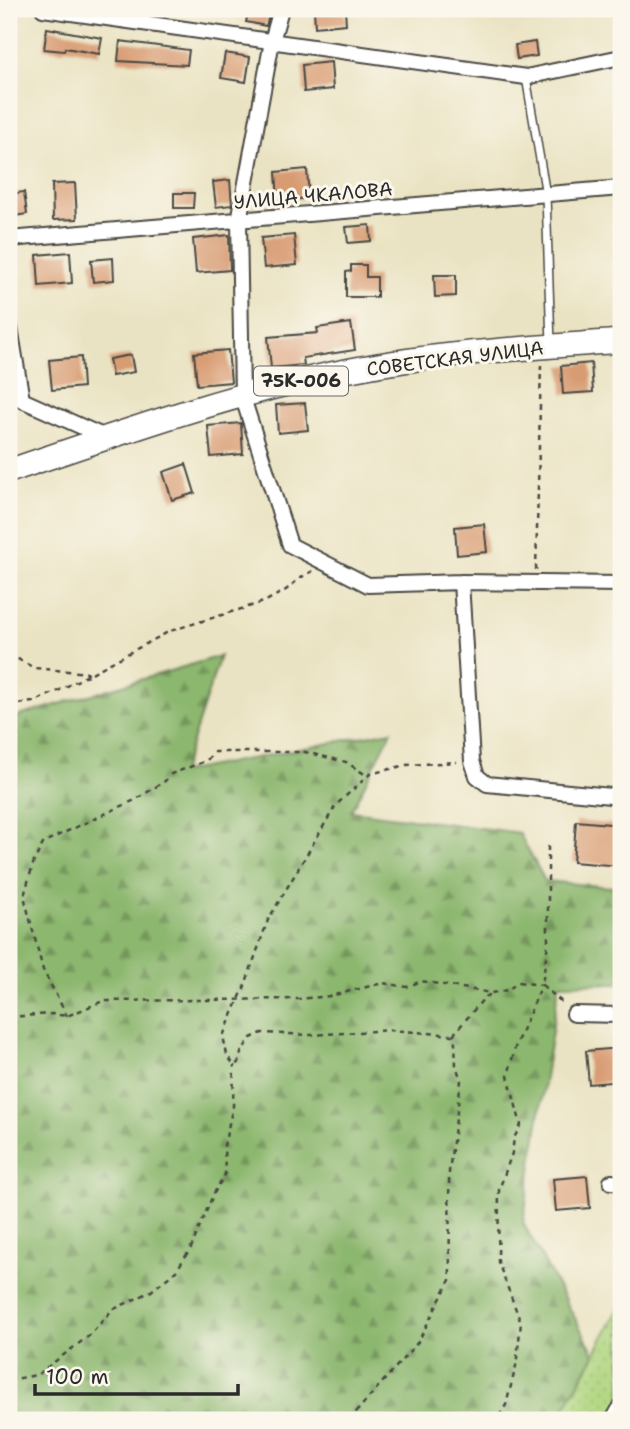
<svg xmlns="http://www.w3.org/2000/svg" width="630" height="1429" font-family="'Shantell Sans',sans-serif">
<defs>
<pattern id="grass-dots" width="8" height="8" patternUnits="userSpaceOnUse" patternTransform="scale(1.75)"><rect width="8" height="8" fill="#b0d680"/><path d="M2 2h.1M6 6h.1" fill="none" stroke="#98b86f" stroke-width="1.8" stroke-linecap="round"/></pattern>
<pattern id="forest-firs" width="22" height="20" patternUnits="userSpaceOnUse" patternTransform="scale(1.75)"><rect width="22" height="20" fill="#8cb76e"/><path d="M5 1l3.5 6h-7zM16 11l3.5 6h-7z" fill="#73955b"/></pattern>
</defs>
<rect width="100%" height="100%" fill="#fbf7ec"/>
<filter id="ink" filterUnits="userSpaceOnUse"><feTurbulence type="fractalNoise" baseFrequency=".0143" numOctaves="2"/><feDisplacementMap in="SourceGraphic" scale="14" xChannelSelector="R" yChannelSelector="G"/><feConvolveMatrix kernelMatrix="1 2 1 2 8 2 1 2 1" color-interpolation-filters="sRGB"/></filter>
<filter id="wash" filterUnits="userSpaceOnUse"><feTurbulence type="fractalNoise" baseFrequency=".00686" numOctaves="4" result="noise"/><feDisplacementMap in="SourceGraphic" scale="28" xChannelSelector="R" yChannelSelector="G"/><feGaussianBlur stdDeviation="1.57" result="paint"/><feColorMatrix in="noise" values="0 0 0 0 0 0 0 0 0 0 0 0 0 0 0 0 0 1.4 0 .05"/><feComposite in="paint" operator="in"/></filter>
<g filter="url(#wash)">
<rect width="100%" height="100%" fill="#eae3c3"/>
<path fill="url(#grass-dots)" stroke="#6e8056" stroke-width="2" d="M621,1305V1420H558Z"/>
<path fill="url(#forest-firs)" stroke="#5c714c" stroke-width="2" d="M220,656L182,772L392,731L351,811L519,833L545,881L621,888V983L559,984L523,1223L595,1355L558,1420H9V719Z"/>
<g id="blocks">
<path fill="#d89c73" d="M249,9H271L266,26L246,22Z
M314,9H345L346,24L315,27Z
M47,28L102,38L99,54L65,48L64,51L44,49Z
M120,41L189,50L187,65L118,61Z
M535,42L537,56L517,59L515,45Z
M225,53L250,57L246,82L221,78Z
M331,62L333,89L304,92L302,65Z
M307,169L309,198L278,201L276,172Z
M230,180L232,205L216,207L213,182Z
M75,183L77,219L53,220L52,184Z
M24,192L27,214L9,217V194Z
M174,193H194L193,208H174Z
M370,225L371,241L348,243L346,227Z
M229,235L230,270L196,273L193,239Z
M294,235L297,265L264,268L261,238Z
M70,252L72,283L39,286L37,255Z
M113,258L114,280L93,282L91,260Z
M351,265H366V277H377V297H346V272L351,271Z
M434,275H456V296L435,297Z
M351,323L355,350L303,358L304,365L271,368L268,337L318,333L317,328Z
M228,350L231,382L197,385L194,353Z
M131,355L134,372L112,376L109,359Z
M81,357L83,387L52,390L49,360Z
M591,363L593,392L563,394L561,366Z
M305,403L308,430L278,433L276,405Z
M241,423L243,454L211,457L208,426Z
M186,464L195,493L172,500L163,472Z
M484,524L487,552L457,555L455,527Z
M576,821L621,825V866L573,862Z
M621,1048V1081L589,1084L586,1051Z
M587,1176L590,1208L556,1211L553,1179Z"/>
</g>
</g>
<g filter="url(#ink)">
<use href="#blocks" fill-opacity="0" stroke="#484742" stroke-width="2"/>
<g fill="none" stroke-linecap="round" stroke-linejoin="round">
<g stroke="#484742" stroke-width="10">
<path id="service" d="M526,77L546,195L551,344"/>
</g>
<g stroke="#484742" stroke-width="18">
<path id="minor" d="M43,9L526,77L621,57
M281,9L272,41L239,221L242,395L290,545L368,585L461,582L621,584
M9,239L621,188
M9,321L22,400L107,438
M461,582L472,761L477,776L487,784L621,797
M574,1014L621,1015
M611,1182L621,1183
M613,1420L621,1406"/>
</g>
<g stroke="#484742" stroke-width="26">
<path id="primary" d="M9,471C123,432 237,391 356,369C444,352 533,348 621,341"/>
</g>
<path stroke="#484742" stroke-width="2.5" stroke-dasharray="5 5" stroke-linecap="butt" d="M536,570L541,364
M9,654L34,668L89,673
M9,705L33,702L58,691L170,631L264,602L286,590L300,578L313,571
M548,846V943L542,985L564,1004
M67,1016L43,970L24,896L34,861L44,842L135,800L165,781L171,774L206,761L214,752H305L346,762L366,775
M9,1017L51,1014L67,1016L103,1001L299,999L330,996L383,983L407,987L421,981L491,993L508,990L518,982L542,985L516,1044L508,1076L521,1125L514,1138L512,1153L499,1190L498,1262L521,1323L516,1366L506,1405L497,1420
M453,1035L484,998L491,994
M9,1380L37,1375L90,1335L112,1310L150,1292L176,1271L191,1248L213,1195L225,1174L224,1146L233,1106L234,1065
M349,1420L418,1342L450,1280L449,1172L461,1081L456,1065L455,1043L453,1035L391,1030L311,1035L262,1033L251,1038L242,1050L238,1063L234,1065L227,1055L223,1036L244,988L268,920L336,805L370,774L406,765L457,762"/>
<use href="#service" stroke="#fff" stroke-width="7"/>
<use href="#minor" stroke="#fff" stroke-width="14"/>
<use href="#primary" stroke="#fff" stroke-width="23"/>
</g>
</g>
<g text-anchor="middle" stroke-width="6" stroke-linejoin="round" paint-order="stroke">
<rect fill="#fbf7ec" stroke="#696865" stroke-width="2" x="254" y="366.5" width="94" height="29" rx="5"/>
<g font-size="18" font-weight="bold" fill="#2b2b2b">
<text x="301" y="387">75К-006</text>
</g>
<g font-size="19" fill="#2b2b2b" stroke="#fbf7ec">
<text transform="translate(313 195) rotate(-5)" y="7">УЛИЦА ЧКАЛОВА</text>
<text transform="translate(455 358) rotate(-7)" y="7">СОВЕТСКАЯ УЛИЦА</text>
</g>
</g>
<rect width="630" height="1429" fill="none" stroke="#fbf7ec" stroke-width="35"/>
<path d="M35 1384v10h203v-10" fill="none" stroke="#2b2b2b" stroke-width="3.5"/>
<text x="46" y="1384" font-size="21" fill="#2b2b2b" stroke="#fbf7ec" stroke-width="5" paint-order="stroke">100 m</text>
</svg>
